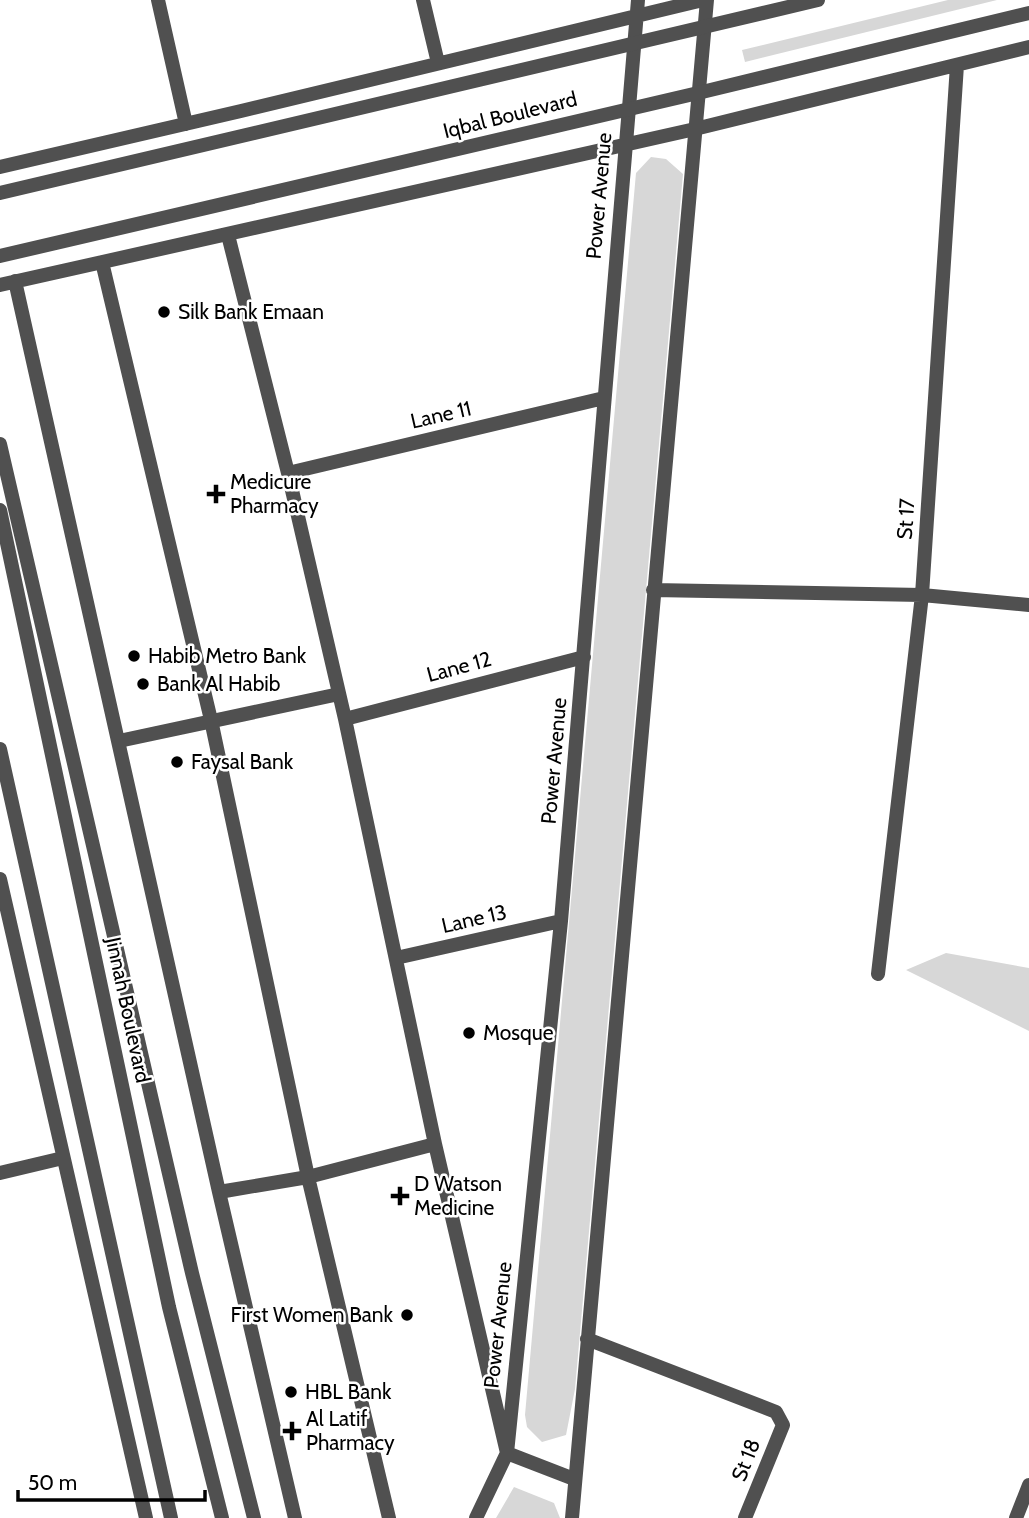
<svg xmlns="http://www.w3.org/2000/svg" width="1029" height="1518" font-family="Cabin,sans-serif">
<rect width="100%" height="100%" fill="#fff"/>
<path fill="#d7d7d7" d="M948,0H997L745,62L742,50Z
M651,157L666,159L683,174L575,1389L566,1435L542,1442L527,1427L525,1415L636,173Z
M946,953L1029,968V1031L906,970Z
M514,1487L554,1503L560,1518H496Z"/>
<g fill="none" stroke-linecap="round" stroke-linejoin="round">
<path stroke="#505050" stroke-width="14" d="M158,0L186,124
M423,0L438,63
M0,167L241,111L703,0
M228,235L288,473L345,719L435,1144L507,1453L574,1479
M102,262L211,720L308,1177L389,1518
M15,281L219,1192L295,1518
M0,285L695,129L1029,47
M0,444L192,1273L254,1518
M288,473L604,398
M653,590L922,595L1029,605
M345,719L584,657
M119,741L339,694
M0,879L146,1518
M396,958L561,921
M878,974L922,595L957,65
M0,1173L63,1158
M219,1192L308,1177L435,1144
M587,1339L776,1412L783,1425L745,1518
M476,1518L507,1453L561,921L638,0
M572,1518L707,0
M1016,1518L1029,1485"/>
<path stroke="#505050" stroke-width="14" d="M0,193L818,0
M0,256L698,93L1029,13
M0,510L169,1307L222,1518
M0,749L171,1518"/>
</g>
<g fill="#000" stroke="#fff" stroke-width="2.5">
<circle cx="164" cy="312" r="7"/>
<path d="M212.5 483.5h7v7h7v7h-7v7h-7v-7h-7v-7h7z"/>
<circle cx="134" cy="656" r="7"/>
<circle cx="143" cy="684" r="7"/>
<circle cx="177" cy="762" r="7"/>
<circle cx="469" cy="1033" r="7"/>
<path d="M396.5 1185.5h7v7h7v7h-7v7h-7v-7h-7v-7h7z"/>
<circle cx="407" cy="1315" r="7"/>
<circle cx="291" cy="1392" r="7"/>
<path d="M288.5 1420.5h7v7h7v7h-7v7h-7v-7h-7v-7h7z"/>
</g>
<g text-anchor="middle" stroke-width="5" stroke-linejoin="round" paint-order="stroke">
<g font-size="21" fill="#000" stroke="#fff">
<text transform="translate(510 115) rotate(-14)" y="7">Iqbal Boulevard</text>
<text transform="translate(599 196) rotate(-85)" y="7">Power Avenue</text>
<text transform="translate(441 415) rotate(-13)" y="7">Lane 11</text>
<text transform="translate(906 519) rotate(-86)" y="7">St 17</text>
<text transform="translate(459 667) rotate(-15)" y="7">Lane 12</text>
<text transform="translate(554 761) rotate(-85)" y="7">Power Avenue</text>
<text transform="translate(474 919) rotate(-13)" y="7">Lane 13</text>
<text transform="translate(128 1010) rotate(78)" y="7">Jinnah Boulevard</text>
<text transform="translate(498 1325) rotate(-84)" y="7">Power Avenue</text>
<text transform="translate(746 1460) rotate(-68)" y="7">St 18</text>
</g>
<g font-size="21" fill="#000" stroke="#fff" text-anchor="start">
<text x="178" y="319">Silk Bank Emaan</text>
<text x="230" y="489">Medicure<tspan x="230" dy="24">Pharmacy</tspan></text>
<text x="148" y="663">Habib Metro Bank</text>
<text x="157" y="691">Bank Al Habib</text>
<text x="191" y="769">Faysal Bank</text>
<text x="483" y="1040">Mosque</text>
<text x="414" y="1191">D Watson<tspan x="414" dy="24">Medicine</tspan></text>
<text x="393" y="1322" text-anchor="end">First Women Bank</text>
<text x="305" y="1399">HBL Bank</text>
<text x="306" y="1426">Al Latif<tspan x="306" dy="24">Pharmacy</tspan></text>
</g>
</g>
<path d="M18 1490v10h187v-10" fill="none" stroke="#000000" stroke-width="3.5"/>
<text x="28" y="1490" font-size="21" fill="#000000" stroke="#ffffff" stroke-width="5" paint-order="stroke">50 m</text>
</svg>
